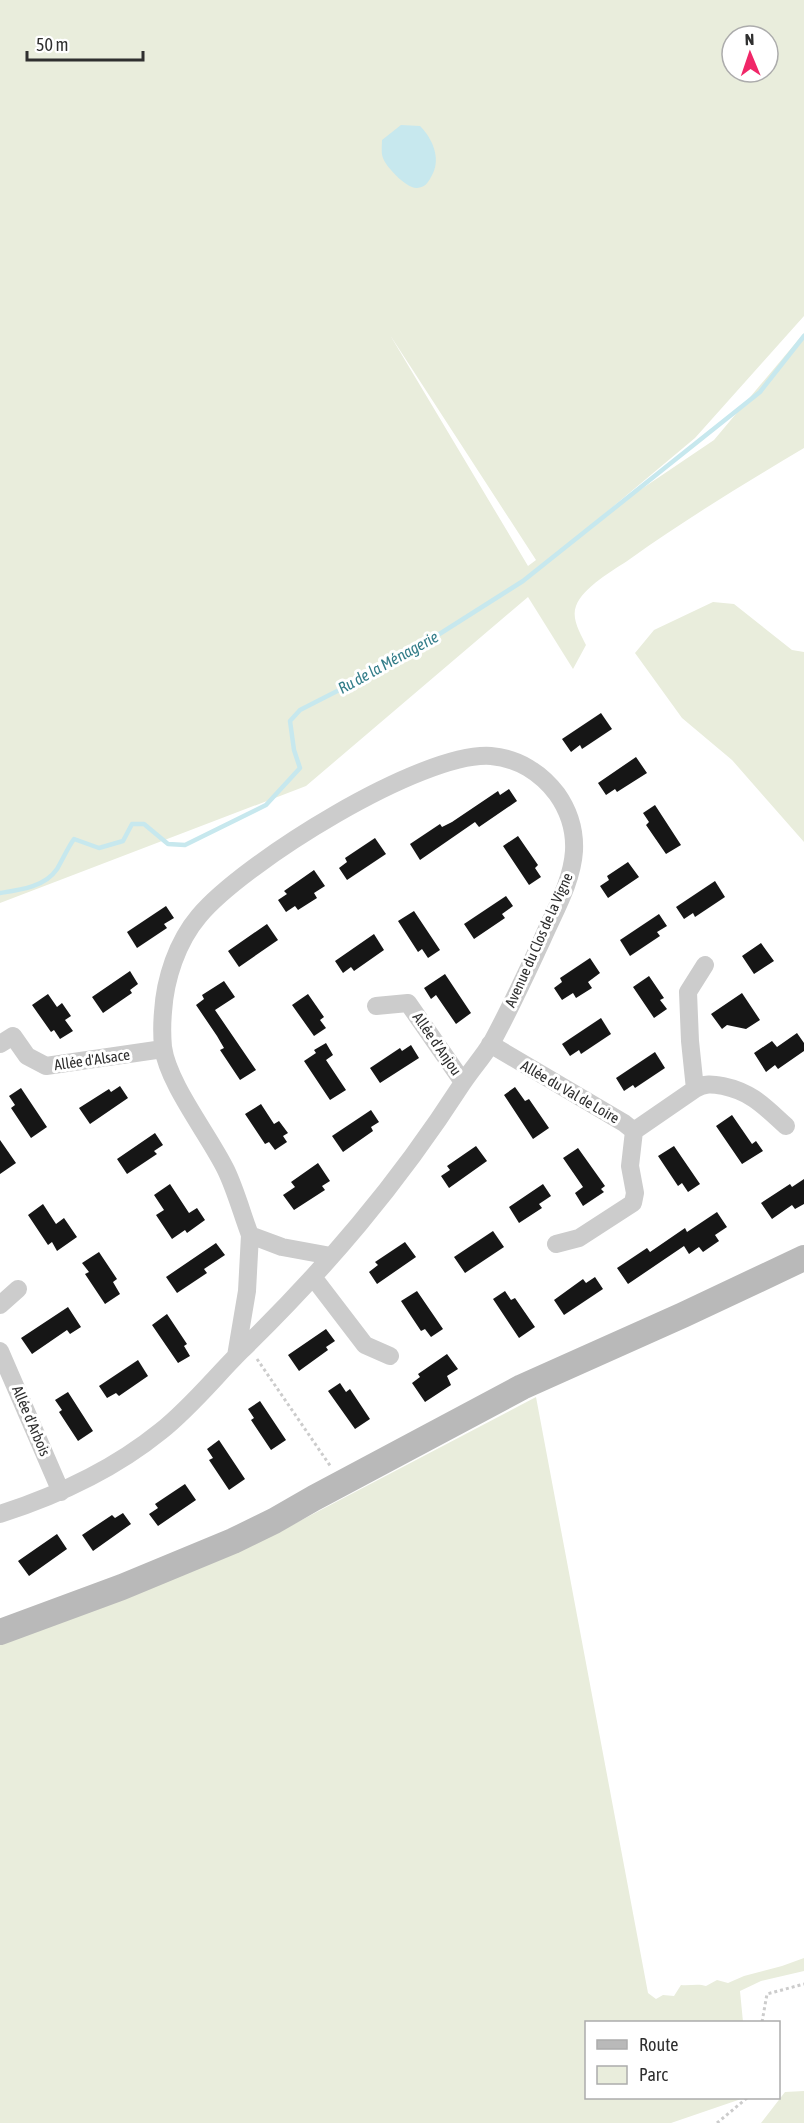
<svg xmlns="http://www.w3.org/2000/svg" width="804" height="2123" font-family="'Asap Condensed',sans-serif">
<rect width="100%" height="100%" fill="#fff"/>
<path fill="#e9eddc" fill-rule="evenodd" d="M0,0H804V316L695,438L603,515L714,440L804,333V448C745,483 686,519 630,559C614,570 583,587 576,606C571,619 581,634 586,645L573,669L528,597L306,786L0,903ZM732,36H768V72H732ZM390,335L536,560L528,566Z
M713,602L734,604L792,650L804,652V842L732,760L682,718L635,653L654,630Z
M536,1397L648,1993L656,1999L663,1995L674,1996L681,1985C690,1986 698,1983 706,1986L717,1980L728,1983L744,1976L782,1966L804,1958V1971L761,1981L740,1991L743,2022H586V2098H744L671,2123H0V1640L294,1524Z
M804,2091V2123H761L785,2092Z"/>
<path fill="#c7e8ee" d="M401,125L420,126C433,139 442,160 431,177C428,183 425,187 417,188C407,189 386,167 383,158C381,153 382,146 382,140Z"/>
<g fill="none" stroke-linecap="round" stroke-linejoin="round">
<path stroke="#c7e8ee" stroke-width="4.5" d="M0,893C20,890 45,887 57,869C63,859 67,849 74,839L99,848L123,841L132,824H144L168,844L185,845L266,805L300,768L294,750L290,721L300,710L400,659L523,581L760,392L804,336"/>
</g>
<path fill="#161616" d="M601,713L612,729L582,749L580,745L571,752L562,739Z
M636,757L647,773L617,792L615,789L606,795L598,783Z
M509,789L517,801L479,827L475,822L420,860L410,844L440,824L442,827L452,822L498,791L500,795Z
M655,805L681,845L666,854L646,825L649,822L643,813Z
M518,836L538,865L535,868L541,877L529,885L503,846Z
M375,838L386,854L347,880L339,868L347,862L345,858Z
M628,862L639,877L608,898L600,886L609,880L607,876Z
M314,870L325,886L314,893L317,898L298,910L295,906L286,912L278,900L287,894L284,891Z
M715,881L725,897L695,917L693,913L684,919L676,907Z
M506,896L513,906L502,914L505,918L474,939L464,924Z
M166,906L174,918L164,924L167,928L137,948L127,932Z
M414,911L440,950L428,958L422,949L418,952L398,921Z
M659,914L667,926L657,932L660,936L630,956L620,940Z
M267,924L278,940L239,967L228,951Z
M374,934L384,950L354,971L351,967L343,973L335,961Z
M761,943L774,961L754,974L742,956Z
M590,958L600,973L588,982L592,988L576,998L573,993L562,1000L554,988L562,982L560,978Z
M130,971L138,984L130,990L132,993L103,1013L92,997Z
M445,974L471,1013L456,1024L436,995L431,999L424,988Z
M649,976L664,998L660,1000L667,1009L654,1018L633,987Z
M224,981L235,997L215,1010L256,1070L240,1080L220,1050L224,1048L217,1036L196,1005L204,999L202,995Z
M742,993L760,1020L746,1029L727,1025L722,1029L711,1014Z
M48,994L57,1007L62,1003L71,1016L65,1020L73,1031L60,1039L54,1030L51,1032L32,1005Z
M308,994L324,1017L320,1020L326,1028L314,1036L292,1005Z
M601,1018L611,1034L581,1054L579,1050L570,1056L562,1044Z
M797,1033L804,1043V1051L778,1069L775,1065L766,1072L754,1053L772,1041L777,1047Z
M326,1043L333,1055L326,1060L346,1090L330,1100L304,1061L316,1053L314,1050Z
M411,1045L419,1058L380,1083L370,1068L400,1048L402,1051Z
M655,1052L665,1068L635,1088L633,1085L624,1091L616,1078Z
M120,1086L128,1098L90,1124L79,1108L109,1089L111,1092Z
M515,1087L525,1101L529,1099L549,1128L533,1139L504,1095Z
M21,1088L47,1127L31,1138L11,1108L15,1105L9,1096Z
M261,1104L274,1124L279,1121L288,1133L283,1136L287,1142L275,1150L269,1142L265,1144L245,1114Z
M371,1110L379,1122L371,1127L373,1131L343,1152L332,1136Z
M732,1115L752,1144L756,1141L763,1151L742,1164L716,1126Z
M155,1133L163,1145L154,1151L157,1154L127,1174L117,1159Z
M0,1140L16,1163L0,1174Z
M476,1146L487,1161L449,1188L441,1176L450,1170L447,1166Z
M674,1146L700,1184L688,1192L682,1183L678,1186L658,1156Z
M578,1148L605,1186L601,1189L604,1192L583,1206L575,1193L583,1187L563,1158Z
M318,1163L330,1181L322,1186L325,1190L294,1210L283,1195L295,1187L291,1182Z
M804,1179V1204L795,1209L792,1205L772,1219L761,1203L790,1184L792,1187Z
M170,1184L189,1213L197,1208L205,1220L187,1233L185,1230L172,1239L156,1215L164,1210L154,1195Z
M543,1184L551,1196L539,1204L542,1208L519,1223L509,1207Z
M43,1204L56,1224L64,1218L77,1237L57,1251L52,1242L48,1245L28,1215Z
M717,1212L727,1227L715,1235L719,1241L703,1252L699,1247L689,1254L684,1246L628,1284L617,1268L647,1248L650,1252L685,1228L687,1232Z
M493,1231L504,1247L465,1273L454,1257Z
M405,1242L416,1257L377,1284L369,1272L378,1265L375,1262Z
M216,1243L225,1255L204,1269L207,1273L177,1293L166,1277Z
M99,1252L117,1279L113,1282L120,1294L105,1304L85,1274L89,1272L82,1263Z
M595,1277L603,1289L564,1315L554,1300L583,1279L586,1283Z
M417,1291L443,1329L431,1337L425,1329L421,1331L401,1301Z
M505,1291L511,1300L515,1298L535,1327L519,1338L493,1299Z
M68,1307L81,1327L70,1334L67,1330L32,1354L21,1338Z
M167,1314L187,1344L184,1346L190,1356L178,1363L152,1325Z
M326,1329L335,1341L326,1347L328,1350L299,1371L288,1355Z
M447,1354L458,1369L447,1376L451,1385L425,1402L412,1383L420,1377L418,1374Z
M138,1360L148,1376L119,1396L116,1393L107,1398L99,1386Z
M340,1383L346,1392L350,1389L370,1419L355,1429L328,1391Z
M68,1392L93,1431L78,1441L59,1412L62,1410L55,1400Z
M260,1401L286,1440L271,1450L251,1420L254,1418L248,1409Z
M219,1440L245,1479L229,1490L209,1460L213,1458L207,1449Z
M185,1484L196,1500L158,1526L149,1514L158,1508L155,1504Z
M123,1513L131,1524L93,1551L82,1535L112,1515L115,1518Z
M57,1534L67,1549L29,1576L18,1561Z"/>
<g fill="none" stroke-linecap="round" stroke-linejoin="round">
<path stroke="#ccc" stroke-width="3" stroke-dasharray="3 3" stroke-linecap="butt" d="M257,1359L331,1467
M762,2022L767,1994L804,1984
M717,2123L747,2098"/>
<path stroke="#ccc" stroke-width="18" d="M376,1006L408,1003L463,1082
M0,1044L13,1036L27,1056L46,1066L163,1049
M490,1044L624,1123L634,1131L630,1166L635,1193L633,1203L579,1238L556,1244
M695,1089L690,1041L688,992L705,965
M634,1131L695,1089C705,1083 712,1084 723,1086C752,1092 765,1107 786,1126
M313,1277L365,1345L390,1356
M0,1305L18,1289
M0,1351L61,1492
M236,1356L247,1291L250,1235
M0,1514C59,1495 113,1470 161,1431C191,1407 214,1378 241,1351C326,1268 397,1185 462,1084C471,1070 483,1057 492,1042C510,1009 526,974 542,940C554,912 572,882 574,851C575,831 569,811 557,794C541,773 518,758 491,756C422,751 243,863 199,916C177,942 165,979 163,1012C162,1023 162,1036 163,1047C168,1084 209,1135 226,1170C236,1191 242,1214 250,1235L282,1247L331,1256"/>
<path stroke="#b9b9b9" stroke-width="26" d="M0,1632L122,1587L233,1541L274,1521L314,1498L522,1387L683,1315L804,1258"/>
</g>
<g text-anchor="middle" stroke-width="6" stroke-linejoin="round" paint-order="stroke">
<g font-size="15" fill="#2f2f2f" stroke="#fff">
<text transform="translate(539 940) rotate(-66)" y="5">Avenue du Clos de la Vigne</text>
<text transform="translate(437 1044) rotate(55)" y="5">Allée d'Anjou</text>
<text transform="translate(92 1060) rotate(-8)" y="5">Allée d'Alsace</text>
<text transform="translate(570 1092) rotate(30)" y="5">Allée du Val de Loire</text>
<text transform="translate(31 1421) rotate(67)" y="5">Allée d'Arbois</text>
</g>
<g font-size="16" font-style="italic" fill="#337d89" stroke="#fff">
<text transform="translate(388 662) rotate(-29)" y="6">Ru de la Ménagerie</text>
</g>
</g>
<rect x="585" y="2021" width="195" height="78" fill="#ffffff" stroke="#acacac" stroke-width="1.5"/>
<rect x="597" y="2040" width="30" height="9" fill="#b9b9b9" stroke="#acacac" stroke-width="1.5"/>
<text x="639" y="2051" font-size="18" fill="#2f2f2f">Route</text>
<rect x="597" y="2066" width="30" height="18" fill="#e9eddc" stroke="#acacac" stroke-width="1.5"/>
<text x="639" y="2081" font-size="18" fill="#2f2f2f">Parc</text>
<g transform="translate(750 54) rotate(358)"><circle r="28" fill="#ffffff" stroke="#acacac" stroke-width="1.5"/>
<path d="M0-4.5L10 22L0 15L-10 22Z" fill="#f02768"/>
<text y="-9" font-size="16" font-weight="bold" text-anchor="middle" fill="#2f2f2f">N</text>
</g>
<path d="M27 51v9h116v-9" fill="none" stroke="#2f2f2f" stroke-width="3"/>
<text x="36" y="51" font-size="18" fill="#2f2f2f" stroke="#ffffff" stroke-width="4.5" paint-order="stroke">50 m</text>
</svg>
